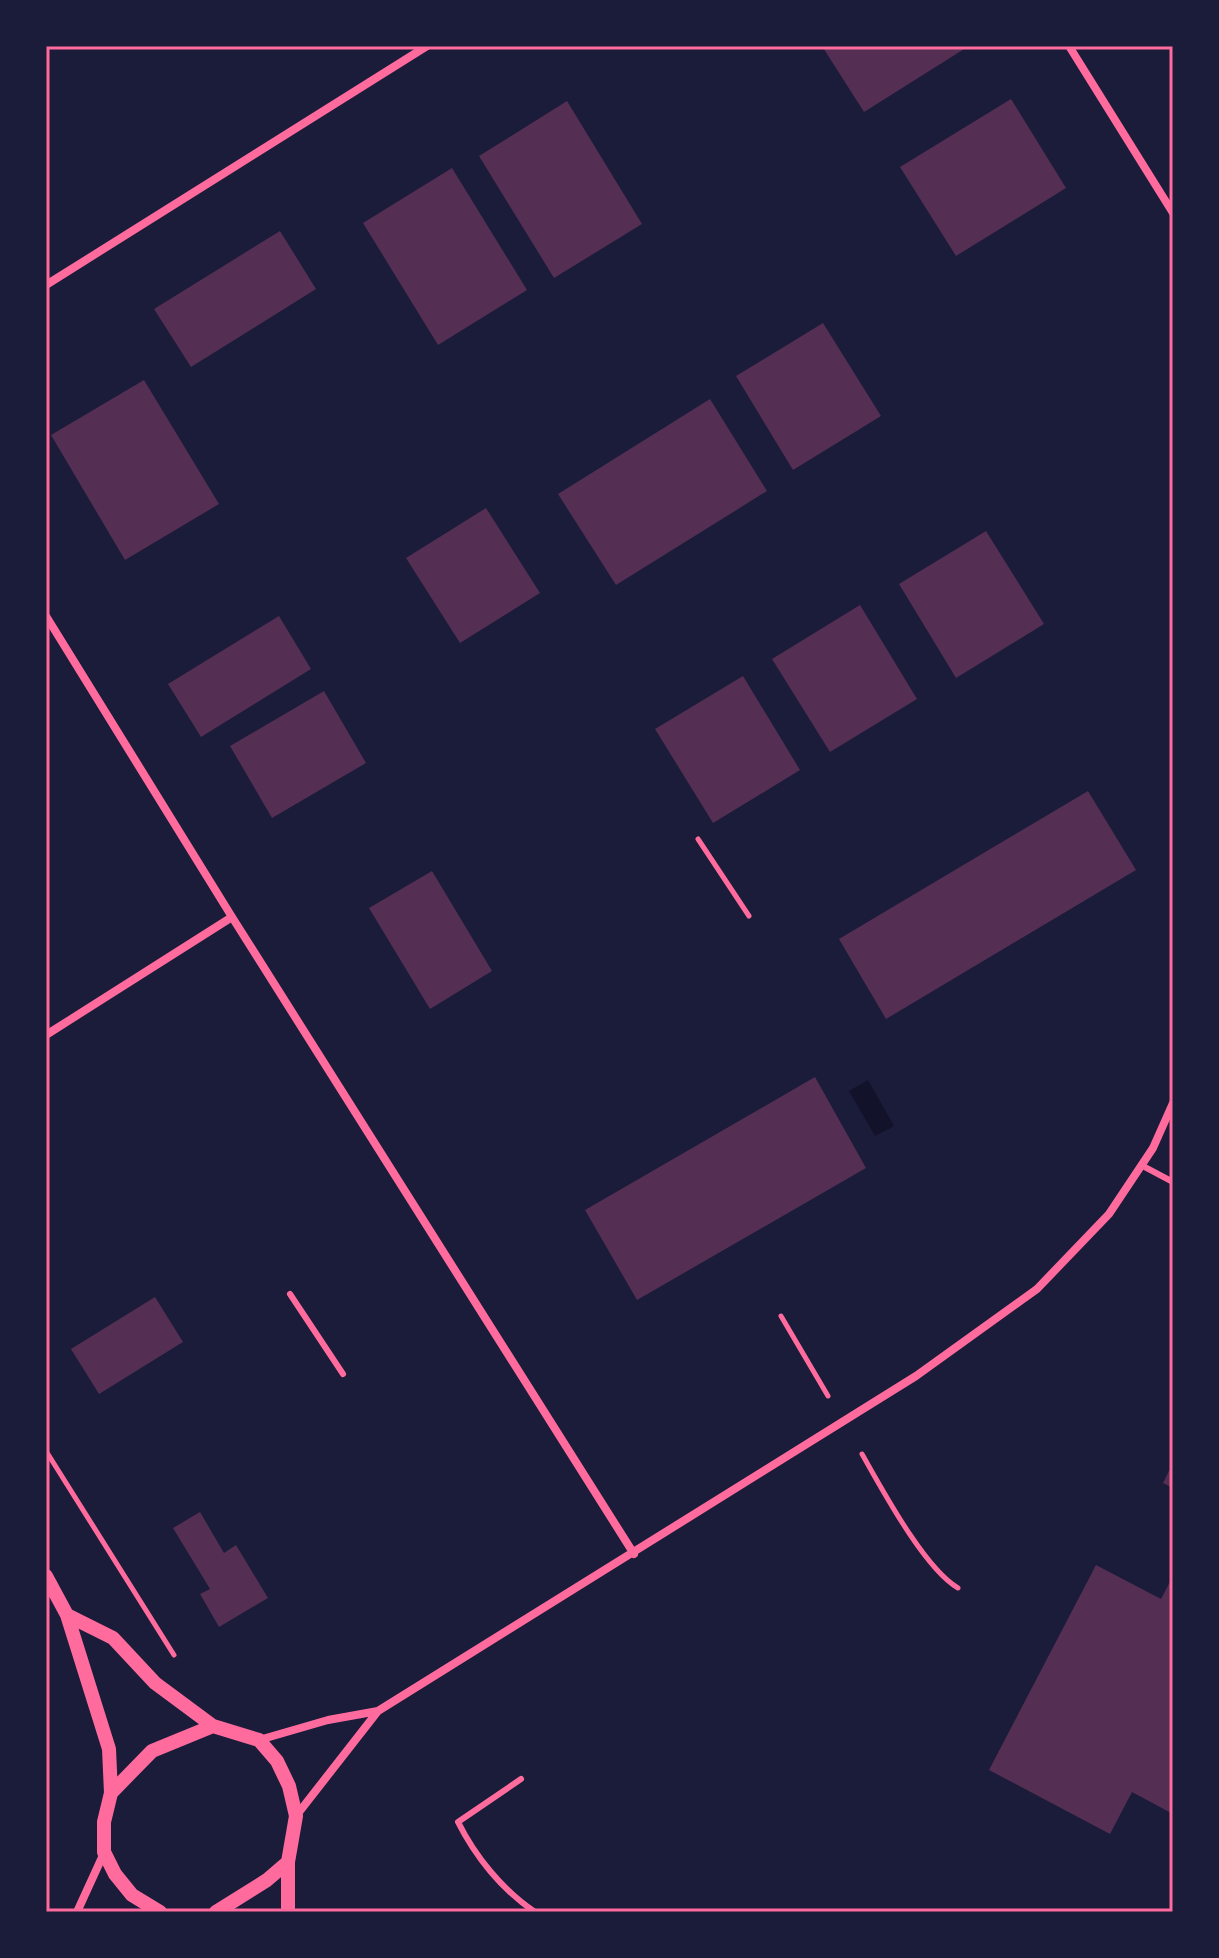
<svg xmlns="http://www.w3.org/2000/svg" width="1219" height="1958" font-family="Ubuntu,sans-serif">
<rect width="100%" height="100%" fill="#1b1b3a"/>
<path fill="#12122b" d="M868,1080L894,1126L875,1136L849,1091Z"/>
<path fill="#542f53" d="M822,46H969L864,112Z
M1011,99L1066,188L956,256L900,167Z
M567,101L642,224L554,278L479,156Z
M452,168L527,290L438,345L363,223Z
M280,231L316,289L191,367L154,309Z
M823,323L881,416L793,470L736,376Z
M144,380L219,504L125,560L51,435Z
M710,399L767,491L616,585L558,494Z
M486,508L540,593L460,643L406,558Z
M986,531L1044,624L956,678L899,584Z
M860,605L917,699L830,752L772,659Z
M279,616L311,669L201,737L168,684Z
M743,676L800,770L713,823L655,729Z
M324,691L366,763L272,818L230,746Z
M1088,791L1136,870L886,1019L839,939Z
M432,871L492,971L430,1009L369,908Z
M815,1077L866,1168L637,1300L585,1210Z
M155,1297L183,1342L99,1394L71,1349Z
M1173,1463V1488L1163,1483Z
M200,1512L224,1553L236,1545L268,1598L219,1627L200,1594L210,1589L173,1528Z
M1096,1565L1161,1599L1173,1576V1814L1132,1792L1110,1834L989,1770Z"/>
<g fill="none" stroke-linecap="round" stroke-linejoin="round">
<path stroke="#ff6b9d" stroke-width="5" d="M698,839L749,916
M781,1316L828,1396
M46,1451L174,1655
M862,1454C882,1489 924,1568 958,1588"/>
<path stroke="#ff6b9d" stroke-width="6" d="M1141,1165L1173,1182
M290,1294L343,1374
M521,1779L458,1822C475,1856 502,1890 535,1912"/>
<path stroke="#ff6b9d" stroke-width="8" d="M1069,46L1173,213
M46,285L427,46
M46,616L232,917L634,1554
M46,1035L232,917
M259,1740L328,1720L378,1711
M296,1816L378,1711L916,1376L1037,1289L1109,1214L1153,1148L1173,1103
M77,1912L104,1853"/>
<path stroke="#ff6b9d" stroke-width="14" d="M46,1576L67,1615L109,1749L111,1793L104,1822V1852L115,1874L132,1895L160,1912
M67,1615L113,1638L155,1683L213,1726L259,1740L277,1761L289,1786L296,1816L288,1862V1912
M111,1793L152,1751L213,1726
M216,1912L267,1880L288,1862"/>
</g>
<rect width="1219" height="1958" fill="none" stroke="#1b1b3a" stroke-width="96"/>
<rect x="48" y="48" width="1123" height="1862" fill="none" stroke="#ff6b9d" stroke-width="3"/>
</svg>
